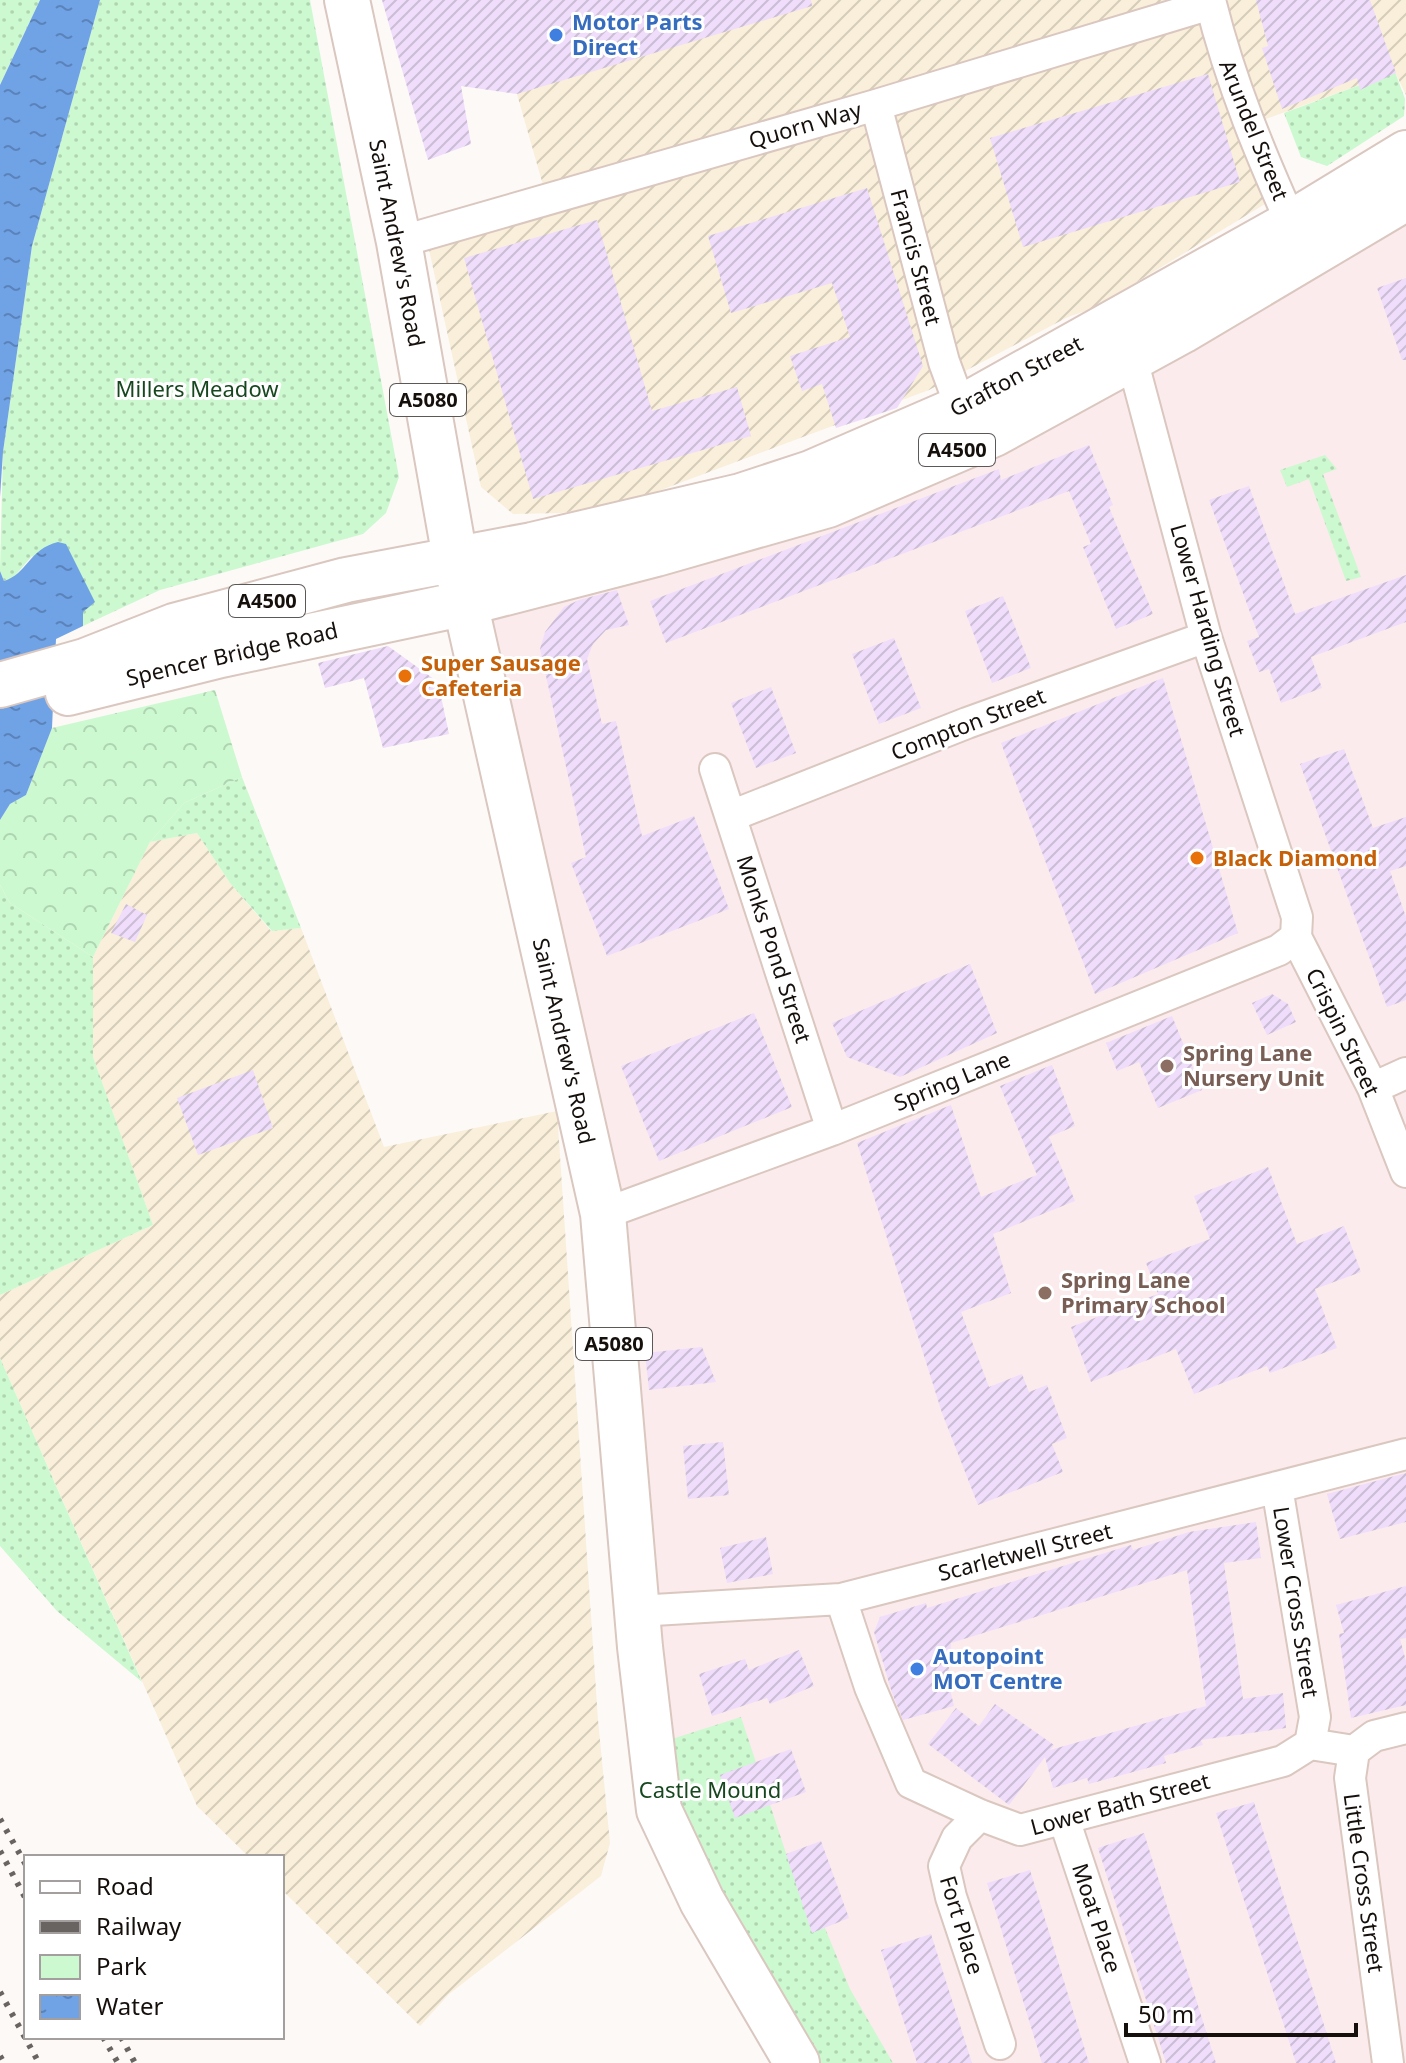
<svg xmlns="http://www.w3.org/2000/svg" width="1406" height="2063" font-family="'Noto Sans',sans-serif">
<defs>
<pattern id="industrial-furrows" width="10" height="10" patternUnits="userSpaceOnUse" patternTransform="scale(2)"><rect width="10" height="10" fill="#f9efda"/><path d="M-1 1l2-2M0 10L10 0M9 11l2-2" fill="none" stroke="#d5ccba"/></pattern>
<pattern id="green-dots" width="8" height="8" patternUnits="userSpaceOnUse" patternTransform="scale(2)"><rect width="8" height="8" fill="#ccf9cf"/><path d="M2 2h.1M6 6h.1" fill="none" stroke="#aed4b1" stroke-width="1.8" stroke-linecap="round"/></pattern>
<pattern id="forest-crowns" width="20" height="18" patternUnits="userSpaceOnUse" patternTransform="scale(2)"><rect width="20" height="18" fill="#ccf9cf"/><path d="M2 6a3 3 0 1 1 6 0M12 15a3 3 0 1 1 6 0" fill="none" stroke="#aed4b1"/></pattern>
<pattern id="water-ripples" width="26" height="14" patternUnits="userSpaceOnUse" patternTransform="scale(2)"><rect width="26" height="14" fill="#70a3e6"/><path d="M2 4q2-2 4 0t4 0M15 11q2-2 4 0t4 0" fill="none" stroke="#5b83b9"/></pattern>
<pattern id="building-hatch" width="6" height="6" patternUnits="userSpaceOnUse" patternTransform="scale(2)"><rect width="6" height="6" fill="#efddfb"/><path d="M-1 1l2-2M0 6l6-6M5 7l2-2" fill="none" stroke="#ccbdd6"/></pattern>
</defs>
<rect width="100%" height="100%" fill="#fdf9f7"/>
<path fill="#fcebec" d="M1406,189V2063H801L684,1863L605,1243L466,603Z"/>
<path fill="url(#industrial-furrows)" d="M490,0H1406V95L1395,72L1238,129L1265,204L1094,308L1068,317L929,390L626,503L561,513L513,514L481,487L428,245L551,213Z
M197,833L230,883L271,931L301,928L384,1147L557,1111L598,1720L610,1843L601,1876L449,1994L420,2026L282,1890V1857H249L197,1806L0,1358V1295L153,1225L93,1057V957L150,842Z"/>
<path fill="url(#green-dots)" d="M0,0H40L0,85Z
M100,0H310L399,477L386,513L363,534L160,590L83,626V612L32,556L13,578L4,581L0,571L3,452L32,246Z
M1395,72L1405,99L1404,116L1327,166L1301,157L1284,113Z
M1325,455L1337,469L1323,474L1361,577L1346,581L1309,479L1287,487L1280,470Z
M242,777L301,928L272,931L230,883L197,833L150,842L184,803Z
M0,885L10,903L93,957V1057L153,1225L0,1295Z
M0,1358L142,1682L57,1611L0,1546Z
M741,1717L812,1932L825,1928L850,1989L893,2063H797L650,1746Z"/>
<path fill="url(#forest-crowns)" d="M215,690L242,777L184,803L150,842L93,957L10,903L0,885V820L10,804L26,795L52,728Z"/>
<path fill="url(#water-ripples)" d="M40,0H100L32,246L3,452L0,497V85Z
M58,542L66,544L95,602L83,612V626L56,639L52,728L26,795L10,804L0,820V571L4,581C27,574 29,549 58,542Z"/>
<path fill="url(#building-hatch)" d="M382,0H811L812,6L517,94L461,86L471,144L428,160Z
M1256,0H1370L1396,73L1360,90L1357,78L1282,109L1262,48L1268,46Z
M1208,74L1240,182L1023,247L990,138Z
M867,188L923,366L897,408L836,428L822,384L802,391L790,356L850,337L832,283L731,313L708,236Z
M597,220L652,411L737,387L751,436L533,499L464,258Z
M1406,278V360H1402L1377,288Z
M1089,445L1113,505L1109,507L1153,614L1116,629L1083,547L1091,544L1069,491L666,643L650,601L999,469L1001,480Z
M1249,486L1295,614L1406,575V622L1311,657L1322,688L1281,703L1269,669L1259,672L1247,641L1259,637L1209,500Z
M617,590L629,625L606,630L593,644L587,659L602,724L616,721L642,836L694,816L729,909L607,956L571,863L586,857L540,649L545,632L564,607L579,600Z
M1003,596L1031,668L992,683L965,611Z
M894,638L921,708L879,724L852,654Z
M388,646L438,682L449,734L383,748L364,678L325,688L318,663Z
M1163,678L1238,933L1095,994L1001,743Z
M771,687L796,753L756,768L731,703Z
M1344,749L1373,828L1406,817V866L1390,871L1406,917V1000L1387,1007L1300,764Z
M126,904L147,915L135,942L111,933Z
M970,964L997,1033L900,1077L847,1057L832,1023Z
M1272,994L1288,1004L1296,1022L1267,1035L1252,1003Z
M754,1013L792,1107L659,1161L621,1066Z
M1172,1016L1202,1090L1158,1108L1139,1062L1117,1071L1106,1043Z
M1052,1065L1075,1126L1049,1137L1075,1201L993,1234L1011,1293L961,1312L989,1387L1022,1374L1029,1392L1047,1385L1067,1438L1052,1444L1063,1472L978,1505L942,1413L857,1143L951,1105L981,1197L1037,1175L1000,1086Z
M253,1070L273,1128L198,1155L177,1098Z
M1268,1167L1297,1244L1344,1226L1361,1272L1315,1289L1337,1348L1270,1373L1267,1366L1194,1394L1176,1349L1091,1382L1071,1327L1158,1294L1146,1263L1210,1239L1194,1196Z
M702,1347L716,1382L649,1390L645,1353Z
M723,1442L729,1495L688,1499L683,1446Z
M1406,1473V1522L1340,1539L1327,1494Z
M1256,1522L1261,1558L1224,1563L1243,1699L1283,1693L1286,1728L1201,1740L1203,1745L1164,1756L1166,1763L1089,1784L1087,1778L1053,1788L1045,1757L1009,1805L928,1744L956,1708L979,1726L995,1704L1054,1745L1050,1750L1206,1706L1187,1570L951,1643L948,1681L954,1706L903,1720L892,1693L874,1632L880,1617L926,1603L927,1608L1131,1545L1133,1550L1189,1532Z
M766,1537L773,1574L727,1583L720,1548Z
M1406,1586V1638L1400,1639L1406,1661V1705L1351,1718L1339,1634L1344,1633L1336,1605Z
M799,1650L814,1686L770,1704L767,1698L712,1716L699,1674L745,1659L749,1670Z
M791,1749L806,1792L735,1818L720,1775Z
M1254,1802L1336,2063H1296L1216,1813Z
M1144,1833L1216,2063H1166L1098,1848Z
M821,1841L849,1918L812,1933L786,1854Z
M1030,1870L1089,2063H1042L987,1883Z
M931,1934L972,2063H917L881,1950Z"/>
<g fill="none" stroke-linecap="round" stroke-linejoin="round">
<g stroke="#dac7bf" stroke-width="34">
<path id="street" d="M1210,0C1231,85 1262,158 1298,238
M876,105L944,362L961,408
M399,242L876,105L1211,4
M1125,344L1132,359L1206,637L1297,917L1296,937L1373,1088L1406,1172
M715,769L832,1130
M731,816L967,723L1206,637
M1373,1088L1406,1073
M603,1214L832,1130L1279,950L1296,937
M841,1599L870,1687L911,1783L980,1815L1020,1830L1283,1761L1310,1744L1315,1717L1277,1487
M637,1611L841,1599L1406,1454
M1310,1744L1354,1751L1374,1736L1406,1728
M1354,1751L1350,1778L1388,2063
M980,1815L957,1838L944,1866L951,1897L1000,2044
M1064,1819L1145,2063"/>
</g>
<g stroke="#dac7bf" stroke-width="48">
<path id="primary" d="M347,0L399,242L455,558L603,1214L640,1647L659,1810L702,1901L797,2063
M0,685L85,661L174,626L346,580L532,545L741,496L811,473L961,408L1291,223L1406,153
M68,693L221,655L466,603L656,554L828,505L994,434L1182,331L1406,198"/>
</g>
<use href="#street" stroke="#fff" stroke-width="30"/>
<use href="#primary" stroke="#fff" stroke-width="44"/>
<path stroke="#696361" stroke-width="6" stroke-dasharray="4 8" stroke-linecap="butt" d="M0,1819L26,1865
M0,1851L26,1899
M0,1992L39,2063
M103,2037L118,2063
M121,2037L135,2063
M0,2056L4,2063"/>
</g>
<g fill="#3f7fe0" stroke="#fff" stroke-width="3">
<circle cx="556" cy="35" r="8"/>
<circle cx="917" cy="1669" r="8"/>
</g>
<g fill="#e8710a" stroke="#fff" stroke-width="3">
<circle cx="405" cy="676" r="8"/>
<circle cx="1197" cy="858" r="8"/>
</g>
<g fill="#8d6e63" stroke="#fff" stroke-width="3">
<circle cx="1167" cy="1066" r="8"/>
<circle cx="1045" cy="1293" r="8"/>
</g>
<g text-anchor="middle" stroke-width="6" stroke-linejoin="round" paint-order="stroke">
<g fill="#fff" stroke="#5c5856" stroke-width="2">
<rect x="390" y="384" width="76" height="32" rx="6"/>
<rect x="919" y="434" width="76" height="32" rx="6"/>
<rect x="229" y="585" width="76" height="32" rx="6"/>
<rect x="576" y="1328" width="76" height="32" rx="6"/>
</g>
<g font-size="20" font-weight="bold" fill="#16100d">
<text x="428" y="407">A5080</text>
<text x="957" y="457">A4500</text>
<text x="267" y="608">A4500</text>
<text x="614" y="1351">A5080</text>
</g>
<g font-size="22" font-weight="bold" fill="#366cbe" stroke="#fff" text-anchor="start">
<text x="572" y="30">Motor Parts<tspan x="572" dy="25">Direct</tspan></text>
<text x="933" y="1664">Autopoint<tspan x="933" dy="25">MOT Centre</tspan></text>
</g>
<g font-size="22" fill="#16100d" stroke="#fff">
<text transform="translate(805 125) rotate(-16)" y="8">Quorn Way</text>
<text transform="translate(1254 130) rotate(68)" y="8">Arundel Street</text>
<text transform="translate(397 243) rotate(79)" y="8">Saint Andrew's Road</text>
<text transform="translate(916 257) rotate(75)" y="8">Francis Street</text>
<text transform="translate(1016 376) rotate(-28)" y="8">Grafton Street</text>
<text transform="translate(1208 630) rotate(74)" y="8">Lower Harding Street</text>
<text transform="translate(232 654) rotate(-13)" y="8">Spencer Bridge Road</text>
<text transform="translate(968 724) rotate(-21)" y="8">Compton Street</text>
<text transform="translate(774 949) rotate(72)" y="8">Monks Pond Street</text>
<text transform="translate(1343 1032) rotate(64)" y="8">Crispin Street</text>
<text transform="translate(564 1041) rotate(77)" y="8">Saint Andrew's Road</text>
<text transform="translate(952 1081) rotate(-22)" y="8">Spring Lane</text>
<text transform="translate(1025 1552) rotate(-14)" y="8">Scarletwell Street</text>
<text transform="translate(1296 1602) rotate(81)" y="8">Lower Cross Street</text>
<text transform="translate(1120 1804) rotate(-15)" y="8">Lower Bath Street</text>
<text transform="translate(1364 1883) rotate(82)" y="8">Little Cross Street</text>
<text transform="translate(1097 1918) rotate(72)" y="8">Moat Place</text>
<text transform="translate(962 1925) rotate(73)" y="8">Fort Place</text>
</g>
<g font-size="22" fill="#16471e" stroke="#fff">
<text x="197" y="397">Millers Meadow</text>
<text x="710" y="1798">Castle Mound</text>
</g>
<g font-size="22" font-weight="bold" fill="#c56008" stroke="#fff" text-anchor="start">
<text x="421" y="671">Super Sausage<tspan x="421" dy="25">Cafeteria</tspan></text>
<text x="1213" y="866">Black Diamond</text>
</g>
<g font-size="22" font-weight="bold" fill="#785e54" stroke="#fff" text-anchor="start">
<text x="1183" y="1061">Spring Lane<tspan x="1183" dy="25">Nursery Unit</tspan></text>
<text x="1061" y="1288">Spring Lane<tspan x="1061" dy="25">Primary School</tspan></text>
</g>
</g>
<rect x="24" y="1855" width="260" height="184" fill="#ffffff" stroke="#a29f9e" stroke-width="2"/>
<rect x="40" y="1881" width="40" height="12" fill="#ffffff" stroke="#a29f9e" stroke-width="2"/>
<text x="96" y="1895" font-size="24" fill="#16100d">Road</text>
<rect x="40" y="1921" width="40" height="12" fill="#696361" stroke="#a29f9e" stroke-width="2"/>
<text x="96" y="1935" font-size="24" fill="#16100d">Railway</text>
<rect x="40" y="1955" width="40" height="24" fill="#ccf9cf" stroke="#a29f9e" stroke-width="2"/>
<text x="96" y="1975" font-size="24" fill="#16100d">Park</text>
<rect x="40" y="1995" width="40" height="24" fill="url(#water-ripples)" stroke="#a29f9e" stroke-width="2"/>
<text x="96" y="2015" font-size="24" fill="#16100d">Water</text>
<path d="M1126 2023v12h230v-12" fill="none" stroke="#16100d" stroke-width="4"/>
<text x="1138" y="2023" font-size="24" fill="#16100d" stroke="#ffffff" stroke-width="6" paint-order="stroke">50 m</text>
</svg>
